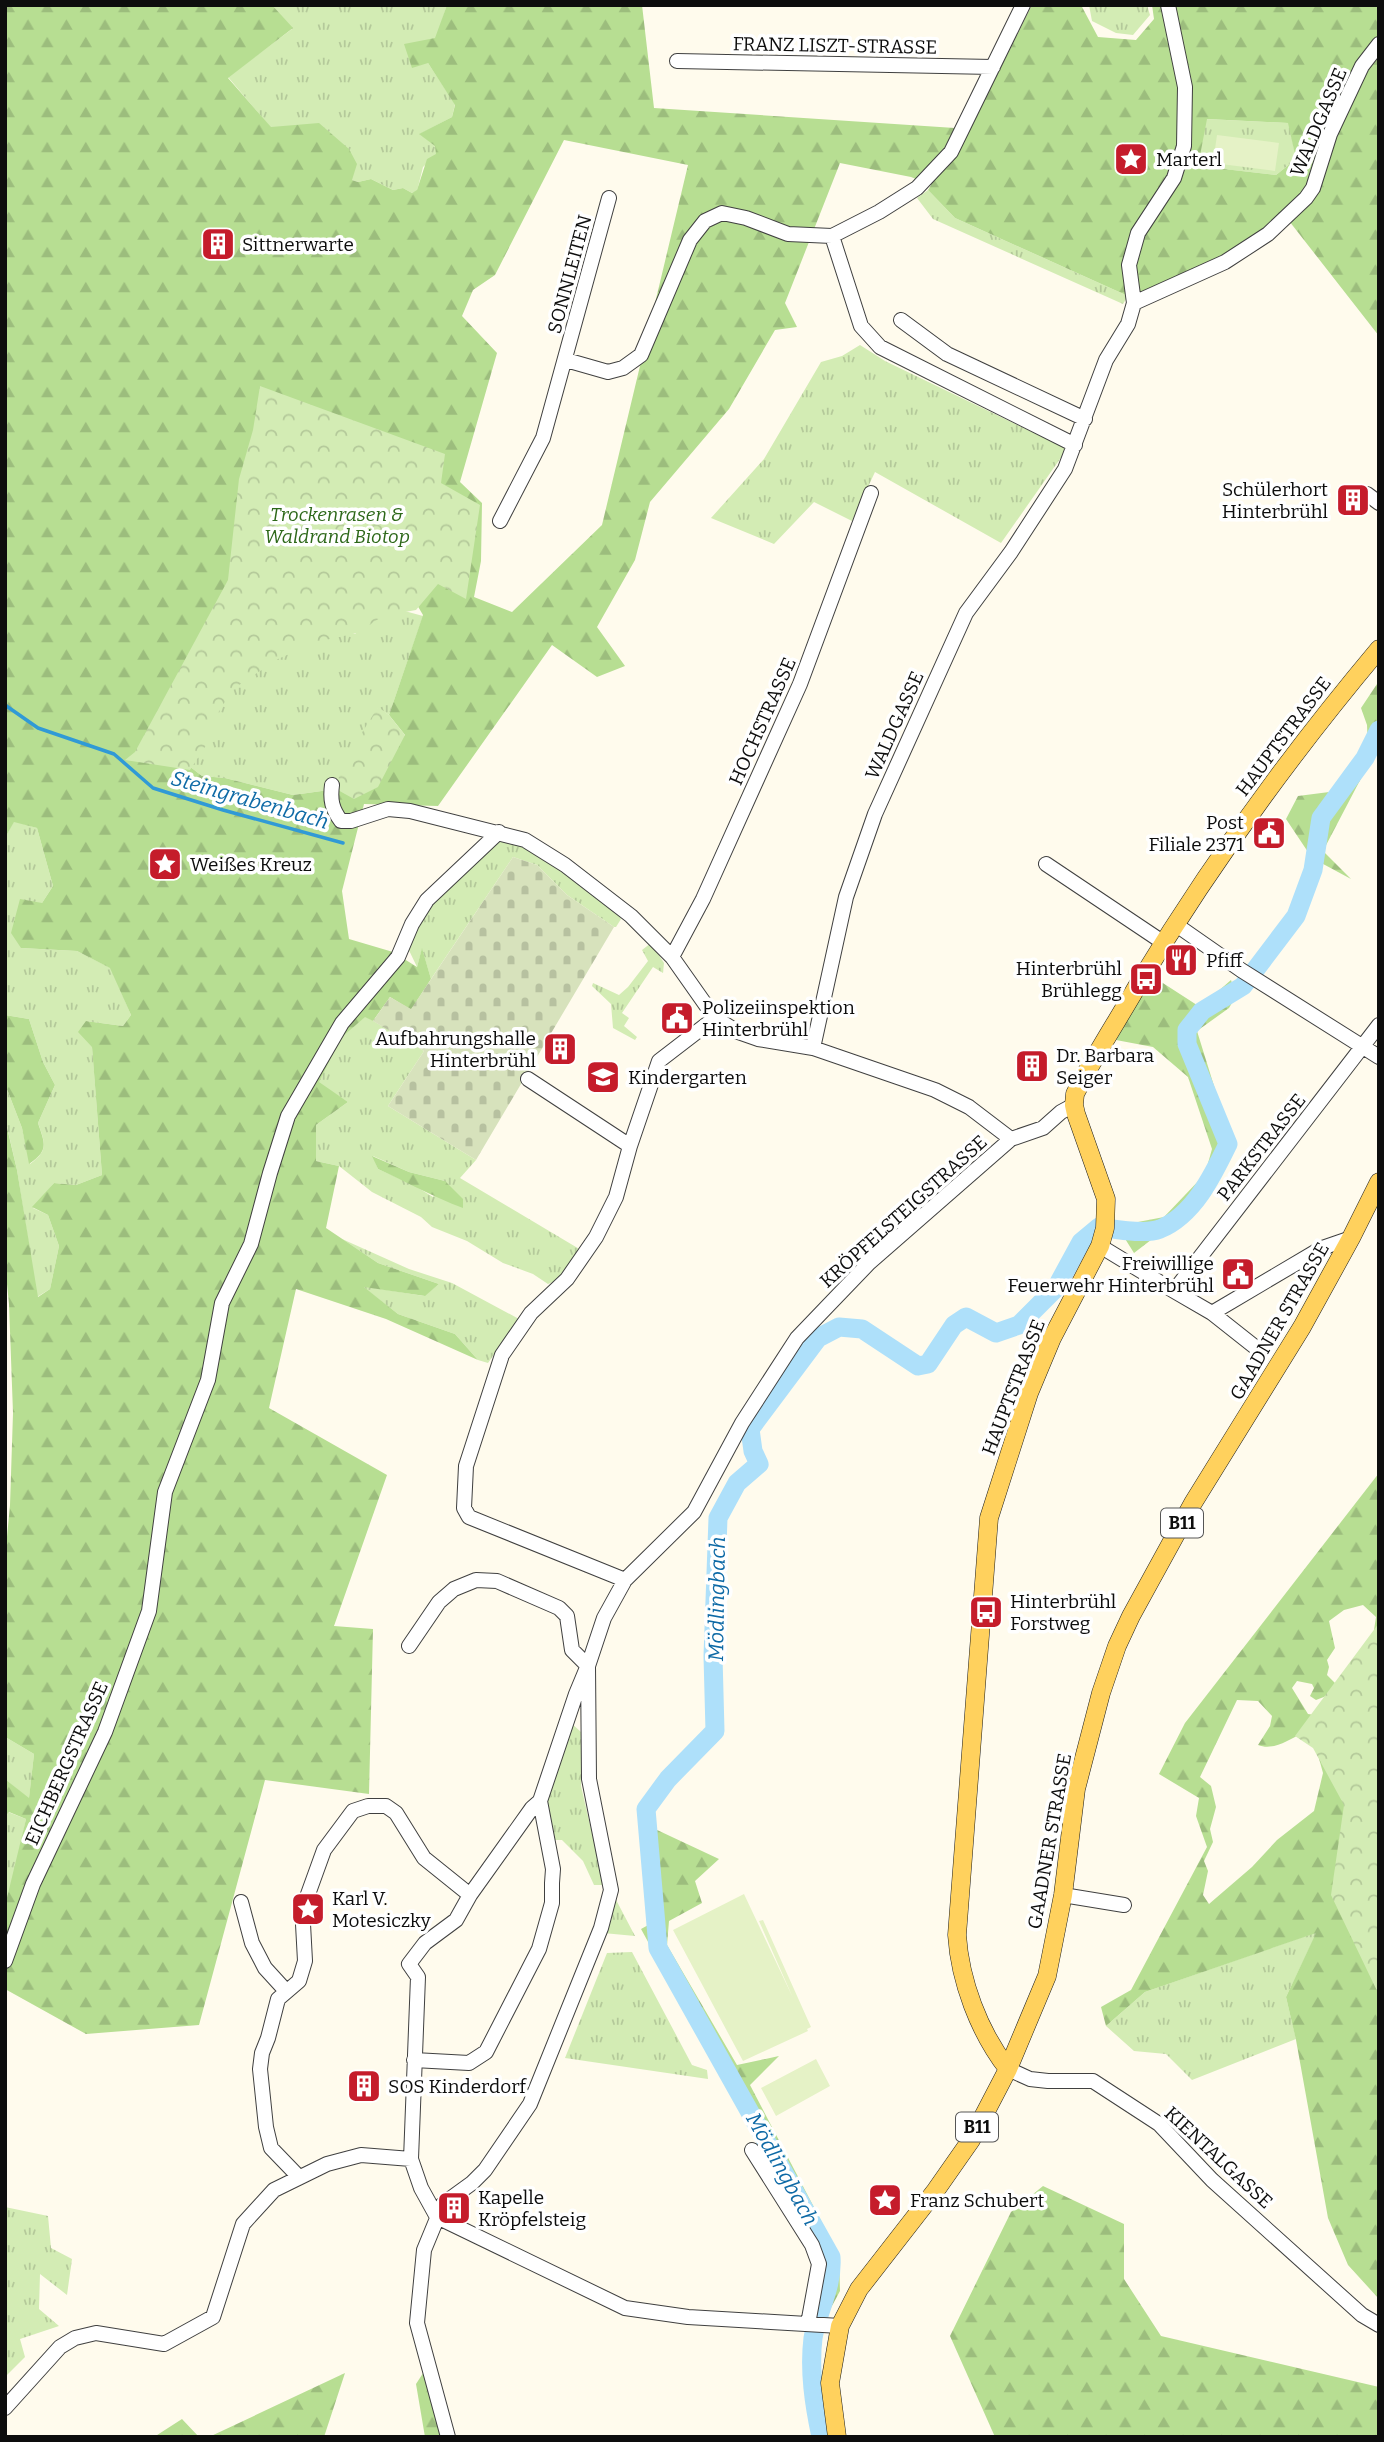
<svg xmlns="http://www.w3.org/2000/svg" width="1384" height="2442" font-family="Bitter,serif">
<defs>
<pattern id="grass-tufts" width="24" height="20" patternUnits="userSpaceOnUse" patternTransform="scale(1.75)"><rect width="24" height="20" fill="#d3ecb4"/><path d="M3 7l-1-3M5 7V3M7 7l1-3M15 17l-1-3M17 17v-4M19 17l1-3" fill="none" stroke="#b4c99a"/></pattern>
<pattern id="forest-firs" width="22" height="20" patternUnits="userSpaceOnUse" patternTransform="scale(1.75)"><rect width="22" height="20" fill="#b7de92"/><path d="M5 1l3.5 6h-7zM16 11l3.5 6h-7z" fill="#9cbd7d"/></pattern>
<pattern id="cemetery-stones" width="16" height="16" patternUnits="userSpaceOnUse" patternTransform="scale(1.75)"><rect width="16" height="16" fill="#d7e2bc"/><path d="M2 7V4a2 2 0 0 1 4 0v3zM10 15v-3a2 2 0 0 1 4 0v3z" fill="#b7c1a0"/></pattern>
<pattern id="park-crowns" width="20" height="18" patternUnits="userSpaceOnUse" patternTransform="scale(1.75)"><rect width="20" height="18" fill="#d3ecb4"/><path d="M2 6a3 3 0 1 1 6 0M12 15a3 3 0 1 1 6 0" fill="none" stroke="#b4c99a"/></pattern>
</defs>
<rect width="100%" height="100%" fill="#fffbed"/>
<path fill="url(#grass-tufts)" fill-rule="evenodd" d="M272,5H447L428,63L455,104L452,117L420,134L436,146V155L423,167L417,191L412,193L403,188L393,190L371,179L358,182L352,180L271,128L228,77L292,29Z
M1089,5H1147L1150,15L1133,35L1116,33L1092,21Z
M1206,119L1289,123L1296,159L1276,175L1197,166Z
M928,190L955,218L1128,296L1123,304L933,219L917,198Z
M860,345L885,361L1067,449L1001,543L875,472L852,521L814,502L774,544L711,518L764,459L821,362L842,356Z
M401,610L423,616L389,715L378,708L336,789L293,795L225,778L202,776L184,762L224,682L308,622L355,634L374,617Z
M14,821L37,828L53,886L42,903L21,948L77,951L111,968L131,1015L123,1026L86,1021L92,1046L102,1175L76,1185L54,1183L33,1208L48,1215L59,1246L50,1289L37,1297L17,1170L5,1118V1084L22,1128L30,1164C49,1150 45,1143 38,1123L55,1085L43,1062L29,1019L5,1015V838Z
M503,840L514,841L574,879L619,916L621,919L616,927H614L567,895L537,865L513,857L431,979L422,949L417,967L405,942L412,924L496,842Z
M651,943L664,963L663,973L653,967L622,1013L629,1018L624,1026L637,1037L635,1040L613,1028L611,1004L592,986L593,983L619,995L628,987L648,961L642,950Z
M365,1016L424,1051L388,1106L476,1160L460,1178L581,1250L560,1279L548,1284L533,1274L503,1263L467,1241L432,1227L421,1217L372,1192L339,1166L316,1161V1125L348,1102L318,1083L341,1038ZM373,1156L409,1172L445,1181L433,1197L412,1184L378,1169Z
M342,1239L409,1269L452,1283L519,1319L488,1363L478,1360L455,1334L398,1314L362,1286L424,1296L439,1284L378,1263Z
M570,1722L581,1732V1786L604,1885H594L583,1861L562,1840H552L545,1807Z
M7,1738L34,1754L29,1799L5,1779Z
M8,1812L26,1819L7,1906L5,1816Z
M614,1896L635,1936L603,1933Z
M1317,1932L1286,1997L1296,2039L1192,2080L1166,2054L1134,2051L1106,2026L1145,1992Z
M632,1952L692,2065L707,2070L708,2079L565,2058L607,1953Z
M5,2207L48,2216L51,2248L72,2259L67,2295L40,2274L39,2309L59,2326L20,2339L25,2357L5,2377Z"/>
<path fill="url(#forest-firs)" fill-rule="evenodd" d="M5,5H272L293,28L228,78L271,127L319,123L349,149L357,164L352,180L358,182L371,179L393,190L403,188L412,193L417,190L427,159L436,154L435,146L419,134L452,117L455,105L428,63L412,68L404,44L435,38L447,5H642L654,108L970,129L1032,5H1081L1098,37L1136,40L1154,19L1152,5H1379V336L1286,217C1238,244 1182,285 1128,296L955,218L928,190L931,185L911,177L840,163L785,303L797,327L775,330L729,409L650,502L635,560L597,627L625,666L597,677L552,645L438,806L364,804L342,891L349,939L393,952L417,967L422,948L431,979L411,1010L390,997L373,1021L365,1017L341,1038L319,1082L348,1102L316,1125V1161L339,1166L326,1228L378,1263L439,1284L425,1296L364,1287L398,1314L455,1334L478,1360L386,1319L296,1289L269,1408L387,1475L334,1626L373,1629L369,1794L265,1780L199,2025L86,2034L5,1989V1906L26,1819L9,1812L5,1816V1779L29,1798L34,1754L7,1738L5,1742V1558L10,1505L13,1413L9,1304L5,1264V1119L17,1170L38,1297L50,1289L59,1246L48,1215L32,1207L54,1183L76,1185L102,1175L92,1047L78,1032L86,1021L123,1026L131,1015L110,968L77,951L21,948L11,933L20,899L42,903L53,886L37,828L14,822L5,838ZM1207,119L1288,123L1296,159L1276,175L1198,166ZM564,140L688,165L602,525L512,612L474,597L481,561L482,503L460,482L497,353L462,316L473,290L495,275ZM384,579L407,588L423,615L389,715L405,735L336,789L293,795L225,778L202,776L184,762L183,717Z
M1379,681V744L1323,851L1351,879L1312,858L1286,819L1298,796L1337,791L1368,750L1367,725L1361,708Z
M1152,976L1200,1007L1231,980L1236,996L1229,1008L1197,1031L1232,1144L1205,1184L1173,1223L1134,1253L1117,1226L1164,1217L1205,1174L1212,1149L1188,1077L1153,1047L1116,1040Z
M5,1015L29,1019L43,1062L55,1085L38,1123C45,1144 49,1150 29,1164L22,1128L5,1084Z
M372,1156L409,1172L445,1181L463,1199V1208C433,1197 407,1182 378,1169Z
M1379,1473V1634L1374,1630L1376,1617L1363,1605L1344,1610L1329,1621L1335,1648L1327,1660L1329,1667L1327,1675L1338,1686L1355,1685L1316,1700L1310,1696L1314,1688L1312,1684L1297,1681L1292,1688L1308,1714L1322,1716L1379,1709V2299L1348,2265L1328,2218L1296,2040L1286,1997L1316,1933L1145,1992L1106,2026L1101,2007L1131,1990L1207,1847L1196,1816L1199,1798L1159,1774L1185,1723ZM1237,1700L1258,1701L1272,1716L1270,1726L1258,1745C1273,1751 1289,1740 1302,1733L1315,1744L1323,1773L1314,1811L1277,1840L1252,1867L1209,1904L1203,1895L1208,1871L1204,1861L1213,1842L1210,1829L1216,1807L1211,1786L1200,1777Z
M655,1829L719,1859L695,1881L702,1903L669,1921L667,1945L737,2065L779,2056L750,2085L839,2255L840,2291L826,2317H815L823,2290L825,2255L813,2242L641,1929L661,1918Z
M1043,2186L1124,2224V2279L1161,2336L1379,2387V2437H995L950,2336L1011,2212Z
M427,2367L451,2437H425L416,2384Z
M345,2373L324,2437H209Z
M182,2419L199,2437H154Z"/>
<path fill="url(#cemetery-stones)" d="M513,857L537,865L567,895L614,927L476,1160L388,1106L424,1051L373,1021L390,997L411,1009Z"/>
<path fill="url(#park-crowns)" d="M260,386L445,454L441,483L480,505L466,599L438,584L416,610L383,616L357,633L316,642L278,659L233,689L218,713L205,747L190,770L125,760L135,752L228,580L239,479L253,430Z
M378,707L389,715L405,735L378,787L354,799L336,789L343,763Z
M1379,1623V1995L1331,1895L1344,1805L1313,1748L1295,1736Z"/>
<path fill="#e5f2c6" d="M1217,135L1279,143L1275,171L1213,163Z
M744,1894L793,1998L759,1921L763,1920L811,2027L807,2029L808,2031L743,2061L673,1930Z
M816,2059L830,2086L776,2116L761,2088Z"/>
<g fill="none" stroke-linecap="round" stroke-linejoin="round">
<path stroke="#309ad6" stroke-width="3.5" d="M5,705L38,728L114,754L153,788L223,810L343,843"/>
<path stroke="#aee0fa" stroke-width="19" d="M821,2437C814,2404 809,2371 813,2338C818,2309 833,2288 831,2257L658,1948L646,1809L668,1779L715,1731L713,1656L718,1518L737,1483L759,1464L753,1451L750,1429L818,1338L839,1327L862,1329L918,1366L928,1364L954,1325L966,1317L996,1333L1019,1325L1056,1288L1081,1242L1099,1227C1115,1229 1144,1235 1160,1229C1194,1215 1213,1175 1228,1144L1187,1044V1030L1202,1011L1243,986L1296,916L1313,870L1321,818L1365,758L1379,730"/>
<g stroke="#404040" stroke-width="16">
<path id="minor" d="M677,61L993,67
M832,236L861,326L880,347L1075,445
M1134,303L1129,265L1138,233L1174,178L1184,146L1185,87L1168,5
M901,320L947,354L1085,419
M566,360L608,372L623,368L641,355L690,240L705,221L722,213L746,218L788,234L832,236L879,212L917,188L951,152L1023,5
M1367,494L1379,503
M500,521L543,438L609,198
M332,785C330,800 332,809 341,821H351L388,809L410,811L525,840L565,865L631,916L672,957L715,1018L738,1032L758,1039L813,1048L935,1090L969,1107L1011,1139
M1046,864L1164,943
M1175,924L1241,970L1379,1057
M672,957L703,899L800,684L871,493
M813,1048L846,897L875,814L966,613L1011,552L1065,469L1106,360L1128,324L1134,303L1225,262L1268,234L1306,198L1313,188L1330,134L1362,66L1379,44
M528,1079L630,1146
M1100,1246L1174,1291L1212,1313L1255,1347
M1174,1291L1379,1025
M1212,1313L1322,1248L1351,1238
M625,1580L469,1517L464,1508L466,1466L502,1355L531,1313L567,1279L596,1237L616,1197L630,1146L659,1061L715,1018
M409,1646L439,1602L454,1589L476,1580L497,1581L559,1608L567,1616L572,1650L588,1666
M1063,1895L1124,1905
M241,1902L252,1943L265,1968L286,1991
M5,1961L33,1884L105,1732L149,1611L165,1492L208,1380L222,1303L251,1244L270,1173L288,1116L342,1023L398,957L412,924L427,900L499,832
M414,2060L469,2063L486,2052L539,1949L552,1903V1883L553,1869L540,1801
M1008,2069L1030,2079L1048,2081H1093L1159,2124L1212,2180L1362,2315L1379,2325
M752,2150L812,2245L819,2264L808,2324
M298,2176L271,2148L266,2127L260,2069L262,2053L268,2038L278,1999L299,1981L305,1961L303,1924L307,1897L324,1850L353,1811L368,1806H386L396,1813L424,1858L470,1895
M437,2217L421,2188L411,2159L418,1977L409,1964L425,1943L456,1920L470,1895L532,1808L540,1801L576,1694L586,1670
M437,2217L625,2308L688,2317L840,2326
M5,2408L60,2347L75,2338L96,2333L164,2344L213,2317L243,2224L274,2190L327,2164L361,2155L411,2159
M448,2437L417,2323L424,2250L443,2204L472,2183L485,2170L530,2104L601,1928L611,1890L589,1779L588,1666L604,1618L625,1580L694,1512L742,1423L797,1338L869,1263L1011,1139L1043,1128L1061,1112L1074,1105"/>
</g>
<g stroke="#1e1e1e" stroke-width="19">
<path id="major" d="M1008,2069C979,2032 960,1981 957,1935L989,1518L1029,1393L1052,1338L1100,1246L1105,1228L1106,1199L1076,1114L1074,1105L1075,1094C1094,1056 1118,1020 1139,983C1210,865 1291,754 1379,649
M837,2437L830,2383L840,2326L859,2289L936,2190L971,2140L1008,2069L1047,1976L1063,1895L1076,1789L1101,1693L1117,1646L1131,1616L1193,1503L1302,1327L1351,1238L1379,1182"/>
</g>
<use href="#minor" stroke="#fff" stroke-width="14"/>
<use href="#major" stroke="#ffd15d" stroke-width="18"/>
</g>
<defs>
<g id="sight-square" transform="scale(1.75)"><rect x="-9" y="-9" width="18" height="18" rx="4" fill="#c51c2b" stroke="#fff"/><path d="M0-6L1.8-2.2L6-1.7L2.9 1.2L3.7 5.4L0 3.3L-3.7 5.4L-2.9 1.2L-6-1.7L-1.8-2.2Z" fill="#fff"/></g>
<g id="building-square" transform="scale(1.75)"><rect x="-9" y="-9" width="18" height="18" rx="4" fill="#c51c2b" stroke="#fff"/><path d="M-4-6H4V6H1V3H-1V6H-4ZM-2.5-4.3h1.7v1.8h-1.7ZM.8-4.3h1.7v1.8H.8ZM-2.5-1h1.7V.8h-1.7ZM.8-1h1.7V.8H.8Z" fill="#fff"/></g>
<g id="civic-square" transform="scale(1.75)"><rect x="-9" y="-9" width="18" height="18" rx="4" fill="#c51c2b" stroke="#fff"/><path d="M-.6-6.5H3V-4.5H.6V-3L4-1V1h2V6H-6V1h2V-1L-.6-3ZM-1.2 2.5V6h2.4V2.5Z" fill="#fff"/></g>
<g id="restaurant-square" transform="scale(1.75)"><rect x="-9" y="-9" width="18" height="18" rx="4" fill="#c51c2b" stroke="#fff"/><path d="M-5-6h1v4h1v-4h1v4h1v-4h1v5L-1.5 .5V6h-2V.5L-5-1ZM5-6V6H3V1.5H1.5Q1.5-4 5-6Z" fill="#fff"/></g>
<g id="bus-square" transform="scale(1.75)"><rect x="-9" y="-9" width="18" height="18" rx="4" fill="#c51c2b" stroke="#fff"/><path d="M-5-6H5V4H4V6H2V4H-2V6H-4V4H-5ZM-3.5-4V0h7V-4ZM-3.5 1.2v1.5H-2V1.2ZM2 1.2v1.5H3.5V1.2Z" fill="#fff"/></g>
<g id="school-square" transform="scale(1.75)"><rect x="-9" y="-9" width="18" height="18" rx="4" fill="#c51c2b" stroke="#fff"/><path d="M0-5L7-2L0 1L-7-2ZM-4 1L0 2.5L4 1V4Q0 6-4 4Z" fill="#fff"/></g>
</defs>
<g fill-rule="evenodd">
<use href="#sight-square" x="1131" y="159"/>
<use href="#building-square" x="218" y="244"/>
<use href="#building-square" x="1353" y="500"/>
<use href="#civic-square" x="1269" y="833"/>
<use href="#sight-square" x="165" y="864"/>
<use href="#restaurant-square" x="1181" y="960"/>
<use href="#bus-square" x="1146" y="979"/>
<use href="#civic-square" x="677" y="1018"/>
<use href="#building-square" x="560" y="1049"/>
<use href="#building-square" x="1032" y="1066"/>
<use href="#school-square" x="603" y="1077"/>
<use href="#civic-square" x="1238" y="1274"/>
<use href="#bus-square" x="986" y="1612"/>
<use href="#sight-square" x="308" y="1909"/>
<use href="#building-square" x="364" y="2086"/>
<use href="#sight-square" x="885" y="2200"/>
<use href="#building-square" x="454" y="2208"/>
</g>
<g text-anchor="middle" stroke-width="7" stroke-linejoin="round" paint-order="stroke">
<g fill="#fff" stroke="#565656" stroke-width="2">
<rect x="1161" y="1508.5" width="42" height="29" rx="5"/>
<rect x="956" y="2112.5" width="42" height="29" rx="5"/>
</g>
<g font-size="18" font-weight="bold" fill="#0d0d0d">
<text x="1182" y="1529">B11</text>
<text x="977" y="2133">B11</text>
</g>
<g font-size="19" fill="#0d0d0d" stroke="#fff">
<text transform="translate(835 45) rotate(1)" y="7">FRANZ LISZT-STRASSE</text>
<text transform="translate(1318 122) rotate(-67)" y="7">WALDGASSE</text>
<text transform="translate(569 274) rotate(-75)" y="7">SONNLEITEN</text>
<text transform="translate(762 721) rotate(-66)" y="7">HOCHSTRASSE</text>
<text transform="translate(894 725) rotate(-66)" y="7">WALDGASSE</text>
<text transform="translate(1283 736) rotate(-53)" y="7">HAUPTSTRASSE</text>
<text transform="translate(1261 1147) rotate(-52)" y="7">PARKSTRASSE</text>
<text transform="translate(903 1211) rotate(-42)" y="7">KRÖPFELSTEIGSTRASSE</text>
<text transform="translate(1279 1321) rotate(-60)" y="7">GAADNER STRASSE</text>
<text transform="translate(1013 1387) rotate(-69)" y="7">HAUPTSTRASSE</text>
<text transform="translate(66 1763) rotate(-66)" y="7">EICHBERGSTRASSE</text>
<text transform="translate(1049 1841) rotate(-80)" y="7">GAADNER STRASSE</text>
<text transform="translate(1219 2157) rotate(43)" y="7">KIENTALGASSE</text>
</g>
<g font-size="19" fill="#0d0d0d" stroke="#fff" text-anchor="start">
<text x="1156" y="166">Marterl</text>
<text x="242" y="251">Sittnerwarte</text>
<text x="1328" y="496" text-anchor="end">Schülerhort<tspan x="1328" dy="22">Hinterbrühl</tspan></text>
<text x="1244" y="829" text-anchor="end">Post<tspan x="1244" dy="22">Filiale 2371</tspan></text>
<text x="190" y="871">Weißes Kreuz</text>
<text x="1206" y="967">Pfiff</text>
<text x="1122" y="975" text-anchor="end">Hinterbrühl<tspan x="1122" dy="22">Brühlegg</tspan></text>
<text x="702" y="1014">Polizeiinspektion<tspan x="702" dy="22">Hinterbrühl</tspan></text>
<text x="536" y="1045" text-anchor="end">Aufbahrungshalle<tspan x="536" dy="22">Hinterbrühl</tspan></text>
<text x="1056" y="1062">Dr. Barbara<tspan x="1056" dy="22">Seiger</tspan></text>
<text x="628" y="1084">Kindergarten</text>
<text x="1214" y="1270" text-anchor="end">Freiwillige<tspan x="1214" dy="22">Feuerwehr Hinterbrühl</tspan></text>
<text x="1010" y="1608">Hinterbrühl<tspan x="1010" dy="22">Forstweg</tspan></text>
<text x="332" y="1905">Karl V.<tspan x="332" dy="22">Motesiczky</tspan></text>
<text x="388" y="2093">SOS Kinderdorf</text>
<text x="478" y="2204">Kapelle<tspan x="478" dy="22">Kröpfelsteig</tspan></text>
<text x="910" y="2207">Franz Schubert</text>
</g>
<g font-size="19" font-style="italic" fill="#2d6819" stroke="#fff">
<text x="337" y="521">Trockenrasen &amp;<tspan x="337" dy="22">Waldrand Biotop</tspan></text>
</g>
<g font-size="21" font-style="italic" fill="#0e6aa6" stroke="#fff">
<text transform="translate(250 800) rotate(16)" y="7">Steingrabenbach</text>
<text transform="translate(717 1599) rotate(-89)" y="7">Mödlingbach</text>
<text transform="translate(782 2169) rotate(61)" y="7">Mödlingbach</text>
</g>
</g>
<rect width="1384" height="2442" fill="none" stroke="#0d0d0d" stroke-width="14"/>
</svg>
